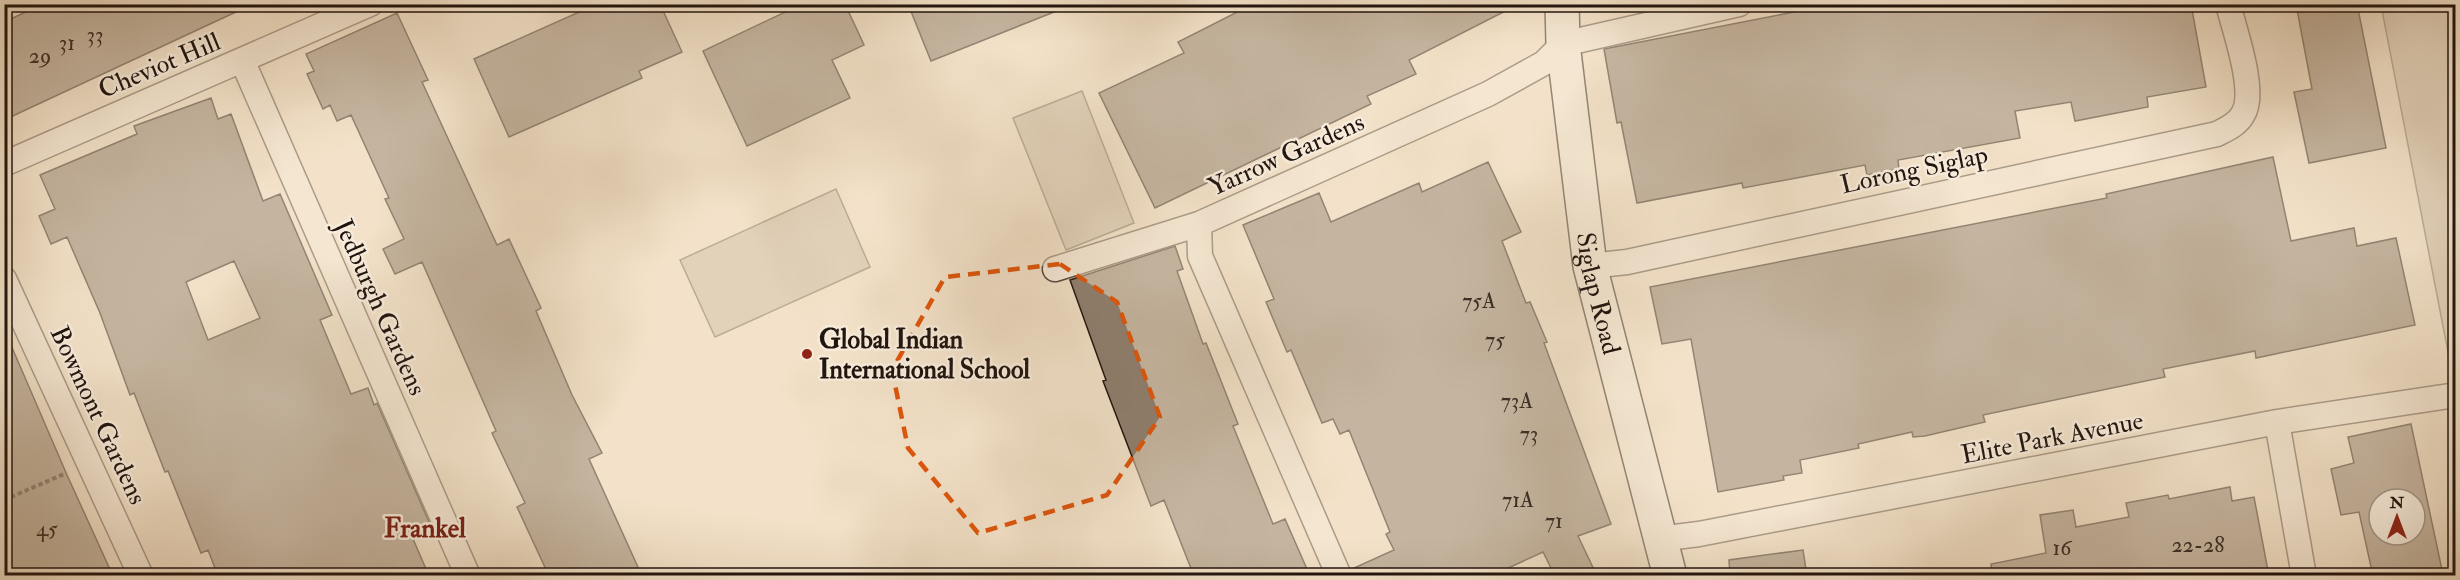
<svg xmlns="http://www.w3.org/2000/svg" width="2460" height="580" font-family="'IM FELL Double Pica',serif">
<rect width="100%" height="100%" fill="#f3e2c9"/>
<filter id="stains"><feTurbulence type="fractalNoise" baseFrequency=".00333" numOctaves="4"/><feColorMatrix values="0 0 0 0 .2 0 0 0 0 .09 0 0 0 0 .02 0 0 0 .5 -.17"/></filter>
<radialGradient id="worn" r=".72"><stop offset=".6" stop-color="#630" stop-opacity="0"/><stop offset="1" stop-color="#630" stop-opacity=".3"/></radialGradient>
<path fill="#cfbfa9" stroke="#786a5c" stroke-width="1.5" d="M2381,5H2455V377L2453,378Z
M1082,91L1134,223L1066,250L1013,118Z
M836,189L870,267L715,337L680,260Z"/>
<path fill="#8e7f6f" stroke="#21140e" stroke-width="1.5" fill-rule="evenodd" d="M43,4H253L4,120V22Z
M597,4H660L682,52L639,71L642,78L509,137L474,59Z
M802,4H845L864,45L832,60L850,98L747,146L703,51Z
M908,4H1068L1069,6L931,61Z
M1253,4H1519L1409,60L1416,74L1367,96L1371,104L1155,208L1099,93L1184,53L1178,42Z
M1793,4H2191L2206,87L2147,97L2148,107L2075,121L2071,102L2015,111L2020,138L1898,160L1899,169L1867,175L1865,165L1743,188L1742,183L1637,203L1621,122L1617,123L1604,49L1794,12Z
M2296,4H2357L2386,148L2309,163L2294,92L2312,89Z
M397,13L428,80L422,82L497,245L509,239L541,308L536,311L572,395L602,453L589,459L642,576H549L517,507L525,503L492,433L496,431L422,262L395,274L383,249L404,239L385,199L389,198L351,115L337,121L330,105L323,109L307,74L314,71L306,54Z
M211,98L218,119L231,114L263,201L280,194L332,315L320,320L351,394L368,388L374,405L377,403L430,524L410,532L429,576H218L208,550L201,553L168,471L165,472L134,393L130,395L100,313L67,237L51,244L39,216L55,209L40,175L137,134L134,126ZM234,261L260,318L208,340L186,282Z
M2273,157L2291,241L2354,228L2357,246L2396,238L2415,325L2256,358L2255,351L2163,369L2165,377L1983,415L1985,422L1925,436L1913,437L1912,432L1858,444L1859,448L1800,460L1802,473L1783,476L1784,480L1718,492L1691,339L1662,344L1650,287L2107,198L2106,194Z
M1488,162L1521,232L1502,241L1526,303L1530,302L1547,342L1544,343L1611,524L1578,536L1597,576H1555L1543,552L1491,576H1353L1352,569L1394,550L1386,534L1390,532L1349,430L1340,434L1333,419L1322,423L1291,350L1287,352L1266,302L1274,299L1243,225L1319,193L1331,222L1419,183L1422,192Z
M1175,246L1183,269L1177,271L1203,344L1206,343L1238,424L1233,426L1273,524L1285,519L1310,576H1194L1164,500L1151,506L1103,381L1106,380L1070,280Z
M4,329L67,475L113,576H4Z
M2411,424L2442,570L2416,576H2373L2359,512L2341,515L2331,469L2354,463L2348,437ZM2379,499H2415V535H2379Z
M2230,487L2232,501L2254,497L2269,576H1992L1991,564L2046,553L2040,515L2073,510L2076,527L2129,517L2126,503L2168,495L2169,499Z
M1803,550L1807,576H1730L1729,560Z"/>
<g fill="none" stroke-linecap="round" stroke-linejoin="round">
<g stroke="#56483d" stroke-width="27">
<path id="street" d="M242,60L468,576
M4,164L370,4
M1199,224L1200,256L1339,576
M1590,266L1627,262L2217,134C2227,129 2238,124 2243,114C2257,92 2234,29 2228,4
M1055,269L1199,224L1488,94L1544,63L1563,44L1739,4
M4,279L141,576
M2277,422L2304,576
M1659,539L1699,534L2277,422L2456,395"/>
</g>
<g stroke="#21140e" stroke-width="36">
<g id="secondary">
<path id="s1" d="M1562,4L1563,44L1590,266L1670,576"/>
</g>
</g>
<path stroke="#21140e" stroke-width="4" stroke-dasharray="4.5 3" stroke-linecap="butt" d="M4,500L64,474"/>
<use href="#street" stroke="#f7ecdc" stroke-width="24"/>
<use href="#secondary" stroke="#f7ecdc" stroke-width="33"/>
</g>
<path d="M0 0H2460V580H0ZM1060,264L1117,302L1160,417L1107,495L978,533L908,448L892,370L945,277Z" fill="#f3e2c9" fill-opacity=".55" fill-rule="evenodd"/>
<path fill="none" stroke="#de560c" stroke-width="4.5" stroke-dasharray="12 8" stroke-linejoin="round" d="M1060,264L1117,302L1160,417L1107,495L978,533L908,448L892,370L945,277Z"/>
<circle fill="#8f2418" stroke="#f7ecdc" stroke-width="2" cx="807" cy="354" r="6"/>
<g text-anchor="middle" stroke-width="5" stroke-linejoin="round" paint-order="stroke">
<g font-size="22" fill="#3c2f26">
<text x="95" y="42">33</text>
<text x="67" y="50">31</text>
<text x="40" y="63">29</text>
<text x="1479" y="308">75A</text>
<text x="1495" y="347">75</text>
<text x="1517" y="408">73A</text>
<text x="1529" y="441">73</text>
<text x="1518" y="507">71A</text>
<text x="1554" y="528">71</text>
<text x="47" y="536">45</text>
<text x="2198" y="552">22-28</text>
<text x="2062" y="555">16</text>
</g>
<g font-size="26" fill="#21140e" stroke="#f7ecdc">
<text transform="translate(159 65) rotate(-23)" y="9">Cheviot Hill</text>
<text transform="translate(1286 154) rotate(-24)" y="9">Yarrow Gardens</text>
<text transform="translate(1914 169) rotate(-12)" y="9">Lorong Siglap</text>
<text dy="9" stroke="none"><textPath href="#s1" startOffset="292">Siglap Road</textPath></text>
<text transform="translate(381 307) rotate(66)" y="9">Jedburgh Gardens</text>
<text transform="translate(99 415) rotate(65)" y="9">Bowmont Gardens</text>
<text transform="translate(2052 437) rotate(-11)" y="9">Elite Park Avenue</text>
</g>
<g font-size="26" font-weight="bold" fill="#21140e" stroke="#f7ecdc" text-anchor="start">
<text x="819" y="348">Global Indian<tspan x="819" dy="30">International School</tspan></text>
</g>
<g font-size="27" font-weight="bold" fill="#7a1f14" stroke="#f7ecdc">
<text x="425" y="537">Frankel</text>
</g>
</g>
<rect width="2460" height="580" fill="none" stroke="#f3e2c9" stroke-width="24"/>
<rect x="6" y="6" width="2448" height="568" fill="none" stroke="#21140e" stroke-width="3"/>
<rect x="12" y="12" width="2436" height="556" fill="none" stroke="#21140e" stroke-width="1.5"/>
<g transform="translate(2397 517)"><circle r="28" fill="#f7ecdc" stroke="#a1968a" stroke-width="1.5"/>
<path d="M0-4.5L10 22L0 15L-10 22Z" fill="#8f2418"/>
<text y="-9" font-size="16" font-weight="bold" text-anchor="middle" fill="#21140e">N</text>
</g>
<rect width="100%" height="100%" filter="url(#stains)"/>
<rect width="100%" height="100%" fill="url(#worn)"/>
</svg>
